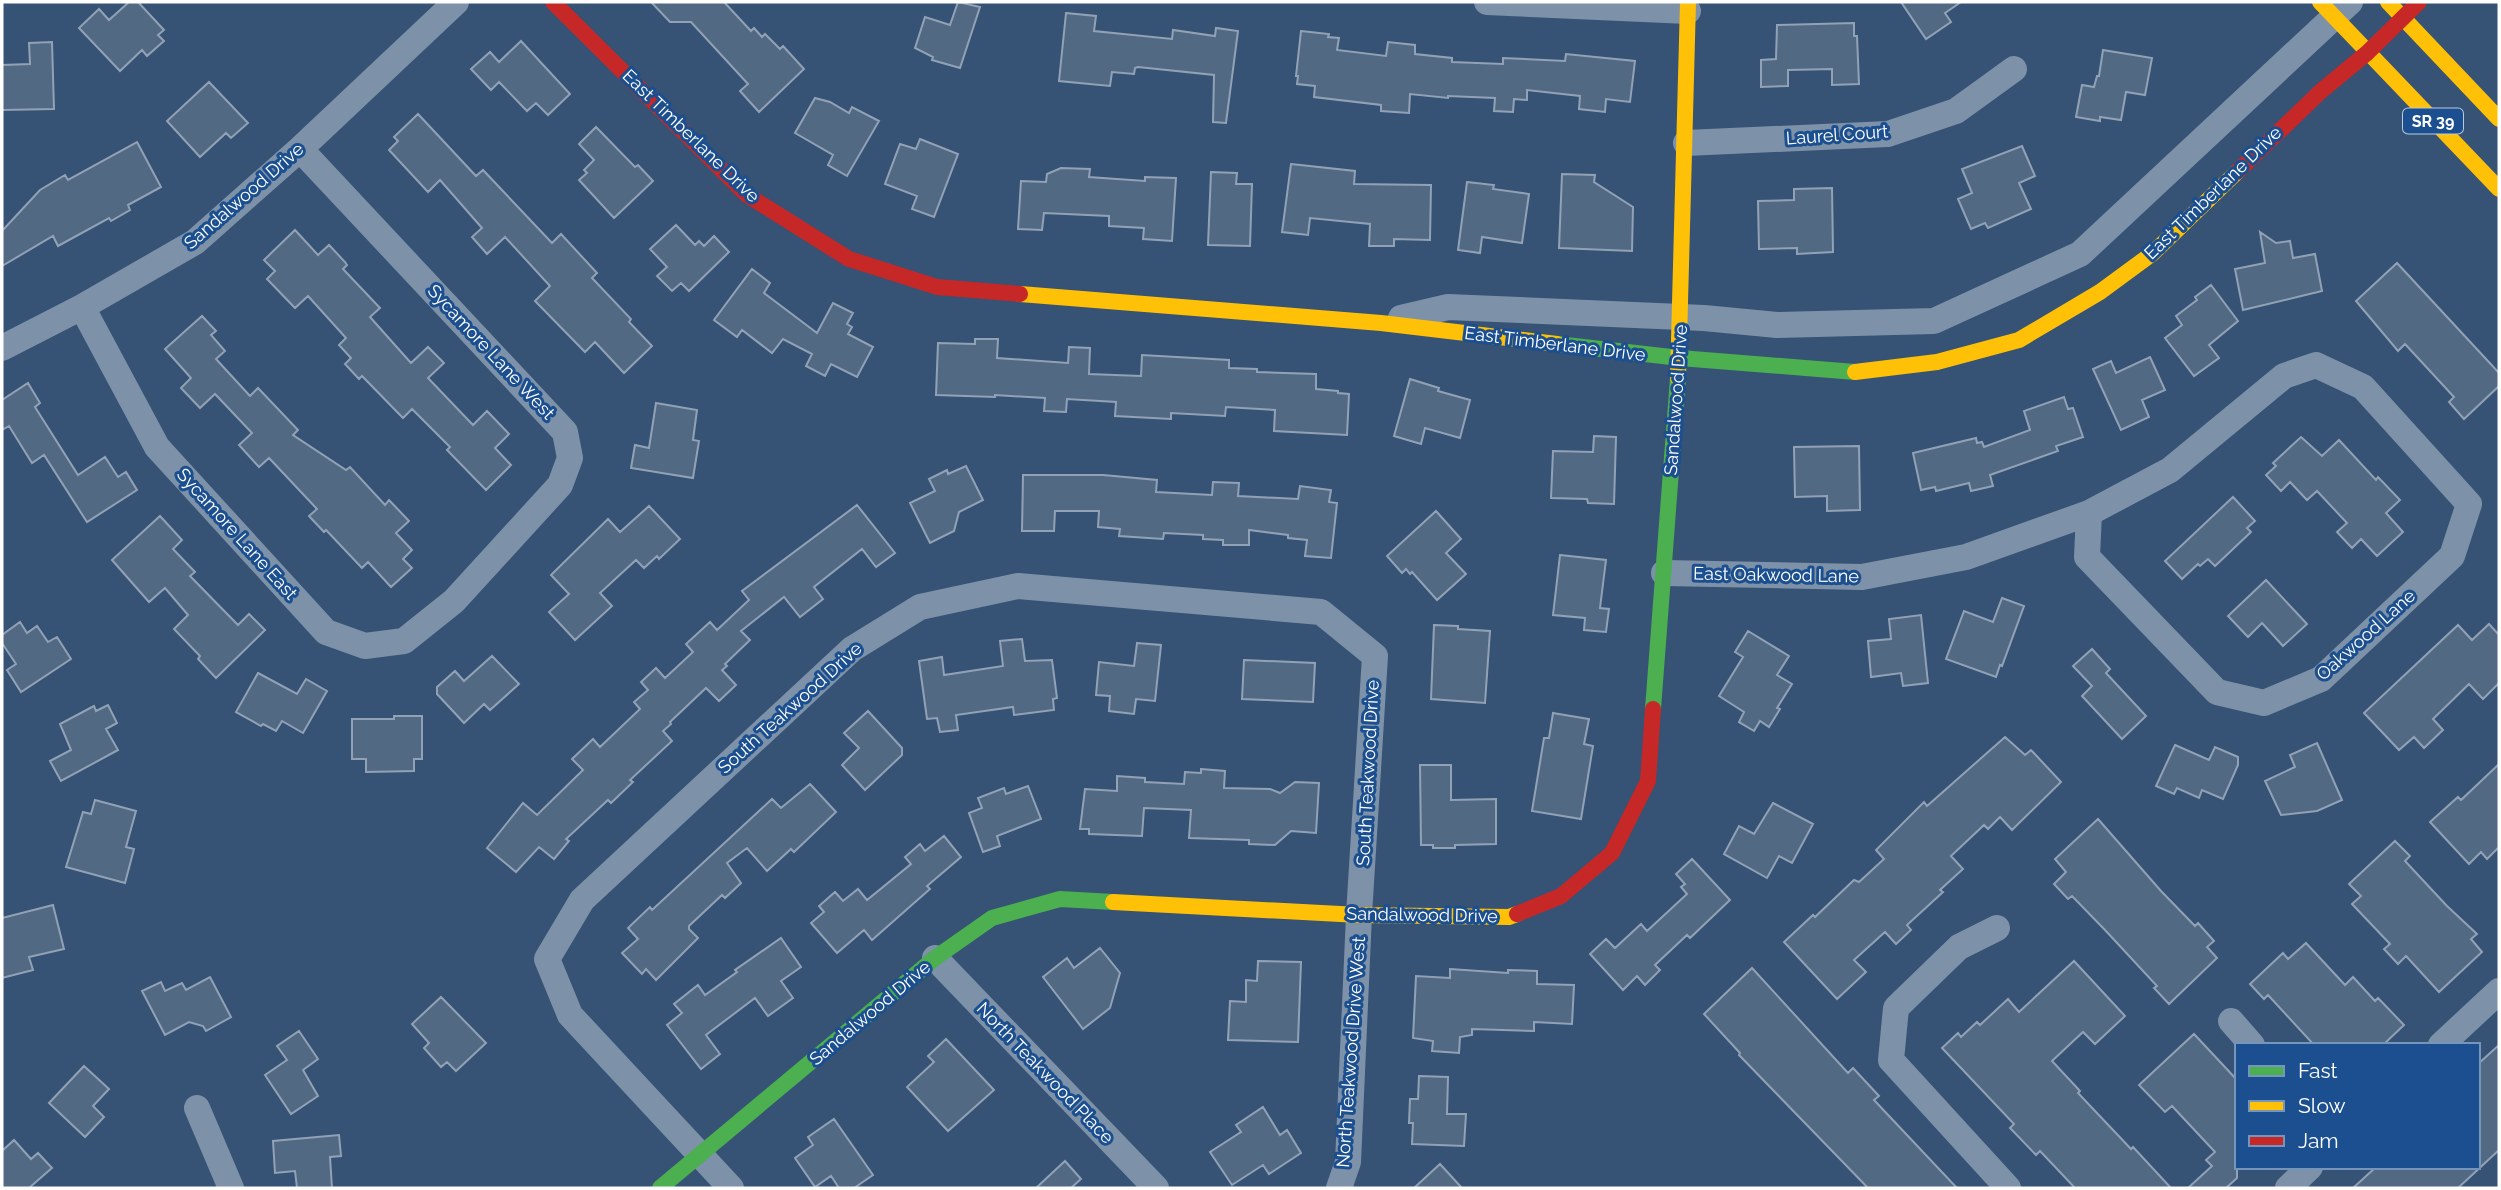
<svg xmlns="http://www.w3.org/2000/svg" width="2501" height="1190" font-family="Raleway,sans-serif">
<rect width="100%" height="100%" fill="#365274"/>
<path fill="#526984" stroke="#92a2b6" stroke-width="2" d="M129,2H138L164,30L158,35L164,41L147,56L142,50L120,71L79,28L99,9L109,20Z
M651,2H724L751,31L754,28L762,37L765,34L780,49L783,46L804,69L759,112L740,91L748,84L691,22H670Z
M958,2L980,7L960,68L932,60L933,57L915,48L925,17L950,25Z
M1901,2H1961L1945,13L1951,22L1926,39Z
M1066,13L1096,16L1094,31L1172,39L1173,30L1215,36L1216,28L1238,31L1226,123L1213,122L1214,75L1138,67L1135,68L1134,74L1112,72L1110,86L1059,81Z
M1854,23V36H1857L1859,84L1832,85V69L1788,70V86L1761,87V60L1776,59L1777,25Z
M1301,31L1329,34L1328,37L1339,38L1337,50L1386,56L1388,42L1415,45V54L1452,58V62L1503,64V58L1565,61L1566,54L1635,61L1630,102L1606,99L1605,112L1579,109L1580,96L1527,90V100L1514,99L1513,112L1494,111L1495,98L1448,96V98L1410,94L1409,113L1381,111V105L1314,97L1315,86L1297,84L1298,76H1296Z
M521,41L570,94L548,115L536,103L527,111L499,82L491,90L471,69L490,52L499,62Z
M52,42L54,109L2,110V65L30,64L29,43Z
M2103,50L2152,58L2145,95L2126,92L2121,120L2100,117V121L2076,117L2082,85L2094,87L2097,76H2099Z
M209,82L248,123L231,138L226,133L200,157L167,121Z
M815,98L830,102L849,113L852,107L879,121L847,176L828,165L833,155L795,133Z
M418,114L476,176L483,170L552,243L561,234L597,273L592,278L631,319L629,322L652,346L624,373L595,342L585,352L535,301L550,286L505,237L487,254L472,237L482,228L440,180L428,192L389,150L398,141L394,137Z
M596,127L635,167L638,165L653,181L614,218L579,180L587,173L584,170L594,160L579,144Z
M920,139L958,154L934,217L912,209L917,196L885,184L900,144L916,149Z
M137,142L161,187L128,205L130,210L111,221L109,218L58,246L53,236L2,266V231L40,190L65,175L68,180Z
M2022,146L2035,176L2019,183L2031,209L1988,228L1985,223L1971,229L1958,199L1972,193L1962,169Z
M1291,164L1355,171L1354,184L1431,185L1430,240L1394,239V246H1369L1370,224L1310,218L1308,235L1282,232Z
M1061,168L1090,169L1089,177L1145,181V177L1176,178L1172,241L1143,239L1144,228L1109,226V216L1044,213L1042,230L1018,229L1021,181L1046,182L1047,174Z
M1211,172L1237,173L1236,184H1252L1250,246L1208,245Z
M1562,174L1595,175L1594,182L1633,207L1632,251L1559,248Z
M1467,182L1494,185L1493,189L1529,194L1522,243L1482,237L1480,253L1458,250Z
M1832,188L1833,252L1797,254V248L1759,249L1758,201L1794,200V189Z
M676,225L695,245L699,241L704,246L714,236L729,252L689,291L681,283L672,291L657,276L667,267L650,249Z
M295,230L318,255L329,245L345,262L347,265L343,269L380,308L370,317L411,363L428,347L444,363L428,378L473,425L487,411L509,434L495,448L511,465L486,490L447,450L450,447L412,409L403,418L362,376L359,379L345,364L351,358L339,345L346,338L308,296L295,308L267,279L275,271L264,260Z
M2260,232L2276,243L2290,241L2293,258L2315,254L2322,291L2243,310L2235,269L2265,263Z
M2397,263L2499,373V386L2464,419L2449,402L2454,397L2405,344L2398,351L2356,301Z
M752,269L770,283L764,293L817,333L833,303L853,313L847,324L852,327L848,334L873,347L857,377L831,364L825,376L806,366L812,354L783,339L772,353L742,330L737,337L714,320Z
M2211,285L2238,321L2209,345L2219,358L2194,376L2165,338L2182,325L2176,316L2197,300L2195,297Z
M202,316L216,331L211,335L225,351L216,359L250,396L258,388L298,430L293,435L346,470L350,467L385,505L389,500L409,521L396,533L412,550L403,559L412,568L391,587L368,562L362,568L326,530L324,532L309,516L317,509L269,458L259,467L239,445L252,433L215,394L200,408L181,388L191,378L165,349Z
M975,339H998L997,358L1068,363L1069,347L1090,348L1089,374L1141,376L1142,355L1229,360V368L1257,369V372L1316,374V389L1338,391V393L1349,394L1347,435L1274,431L1275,410L1226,407L1225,416L1171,413V419L1115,416L1116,402L1067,399L1066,412L1044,411L1045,398L995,395V397L936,395L938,343L975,344Z
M2150,357L2165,390L2142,400L2149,417L2121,430L2093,369L2111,361L2116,373Z
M1410,379L1439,388L1438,391L1470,400L1460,438L1425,428L1421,444L1394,436Z
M28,383L40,403L35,407L78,475L105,457L118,477L126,472L137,490L87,522L44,455L32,463L9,426L2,430V400Z
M2064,397L2068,409L2073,408L2083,437L2056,446L2058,451L1990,475L1993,486L1971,491L1969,483L1936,491L1935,487L1921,490L1913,453L1976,438L1977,443L1982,442L1984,447L2030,430L2024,411Z
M656,403L697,410L693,440L699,441L693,478L631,468L635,445L649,448Z
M1594,436L1616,437L1614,504L1588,503L1587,499L1551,498L1553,451L1593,452Z
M2301,437L2322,456L2339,440L2376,480L2378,477L2400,500L2386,513L2403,532L2377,556L2361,539L2352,548L2337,532L2347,523L2317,491L2307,500L2290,482L2281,491L2266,475L2276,466L2273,463Z
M1859,446L1860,510L1827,511V496L1795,497L1794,447Z
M966,466L983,500L959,512L954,531L930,543L910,503L935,491L929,479L947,470L948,474Z
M1023,475H1103L1157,480L1156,492L1212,495L1213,482L1239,483L1238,496L1298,499L1300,486L1331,490L1329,502L1337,503L1331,558L1305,556L1307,540L1288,538V535L1249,530V545H1223V540L1203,539V535L1164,533L1163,539L1119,536L1120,529L1098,527L1099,511H1055L1054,531H1022Z
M2233,497L2255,521L2247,528L2251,532L2215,566L2208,559L2200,566L2198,564L2182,579L2165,561Z
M857,505L895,553L876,567L862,549L814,587L823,599L800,617L784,597L741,631L750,640L725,664L727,666L722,670L736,685L719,701L706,688L670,722L671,724L663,731L672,741L630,780L633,782L611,803L608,800L566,839L569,841L554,859L539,847L516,872L487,848L523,803L537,815L583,770L572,759L593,739L600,747L640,709L634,702L648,690L641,682L656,668L665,678L693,652L686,644L710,622L717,630L749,600L742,591Z
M649,506L680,539L659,559L657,556L644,568L636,560L600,593L612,606L575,640L549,612L569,594L551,575L608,519L620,532Z
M1436,511L1461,539L1446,553L1466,574L1437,600L1412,572L1410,574L1406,569L1402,573L1387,556Z
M160,516L182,540L173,549L195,572L190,576L238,625L249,614L265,630L216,678L198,659L200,656L174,629L188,615L165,588L149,602L112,560Z
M1560,555L1606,560L1600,608L1609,609L1606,632L1584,630L1585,618L1553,615Z
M2266,580L2307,624L2283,646L2262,623L2248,637L2228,616Z
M2002,598L2024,606L2002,666L2000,665L1996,677L1946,659L1964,611L1993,622Z
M1921,615L1928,683L1903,686L1901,673L1871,677L1868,641L1891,639L1889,619Z
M20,622L27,633L37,626L48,642L57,637L71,659L21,692L7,670L16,664L2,643V635Z
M2489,624L2499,635V683L2483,699L2469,684L2433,719L2443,730L2424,748L2414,737L2399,750L2364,713L2458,625L2472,640Z
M1434,625L1458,626V629L1490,631L1485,703L1431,699Z
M1748,631L1789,656L1777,675L1792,684L1777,708L1780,709L1769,727L1760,721L1754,731L1739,722L1744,712L1719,696L1743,657L1735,652Z
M1022,639L1025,661L1052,660L1057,698L1053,699L1054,710L1014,715L1013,707L956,715L958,730L940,732L937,718L927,719L919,661L942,657L944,675L1003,666L1000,641Z
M1137,643L1161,645L1155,701L1136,699L1134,714L1109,711L1110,696L1096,695L1099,662L1134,666Z
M2092,649L2110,669L2106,673L2146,716L2122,739L2082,696L2092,686L2073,666Z
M492,656L519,684L490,710L484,704L464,723L437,694V687L455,671L464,681Z
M1244,660L1315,663L1313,702L1242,699Z
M258,673L297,694L306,679L327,691L303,733L282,721L276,731L263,724L261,726L236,712Z
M108,705L117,723L106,729L118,750L61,781L50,761L71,750L60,724L94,706L96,711Z
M868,711L902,748V755L865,790L842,765L859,748L844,733Z
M1553,713L1589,719L1584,744L1593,746L1581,819L1532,811L1544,738H1549Z
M394,716H422V759H414V771L366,772V759H352V719H394Z
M2005,737L2025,755L2031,750L2061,782L2012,830L2000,817L1988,829L1984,825L1951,856L1963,869L1940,890L1943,892L1907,925L1911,930L1896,944L1885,932L1854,960L1866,972L1837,999L1784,942L1813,915L1815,917L1854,880L1859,882L1884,859L1876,850L1924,802L1927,806Z
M2317,743L2342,800L2317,811L2281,815L2265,781L2295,767L2290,755Z
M2175,745L2209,760L2215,747L2238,757V765L2223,799L2202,790L2199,798L2177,788L2174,794L2156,786Z
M2499,764V847L2487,859L2481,852L2469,864L2430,822L2458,797L2461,800Z
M1420,765H1451V800L1496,799V844L1455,845V848H1433V845H1421Z
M1201,769L1225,771L1224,788L1270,789L1280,793L1295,782L1319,783L1316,833L1291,831L1275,845L1249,844V840L1189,838L1191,810L1144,808L1142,836L1089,834V829H1080L1085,789L1117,791V776L1145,778V782L1184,784L1185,772L1201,773Z
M810,784L836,812L794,852L791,849L767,871L747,848L727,863L741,883L725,898L722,895L689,926V929L698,938L656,980L646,969L642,974L622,953L638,939L628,928L650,907L652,910L772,799L781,808Z
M1028,786L1041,819L997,836L1000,846L983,852L969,813L982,808L978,798L1004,788L1006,794Z
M95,800L136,811L126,847L134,849L125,883L66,867L83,812L91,814Z
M1773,803L1813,824L1792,863L1779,856L1767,878L1724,854L1739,826L1754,834Z
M2098,819L2161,891L2195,926L2198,923L2214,941L2207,947L2217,958L2169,1004L2154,988L2157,986L2105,930L2072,896L2068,899L2054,884L2066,872L2055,859Z
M944,836L961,857L927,886L930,889L872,940L864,930L837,953L811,923L824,912L819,906L835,892L843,901L858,889L867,900L911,864L905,857L920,844L925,851Z
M2395,841L2410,856L2405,861L2447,906L2477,934L2471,939L2482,952L2439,992L2406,956L2398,964L2384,949L2390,944L2352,904L2361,896L2349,884Z
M1692,859L1730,900L1690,938L1687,935L1655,965L1660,970L1645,985L1637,976L1623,990L1590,954L1606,939L1615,948L1641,924L1647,931L1687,894L1681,887L1685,884L1676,874Z
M53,905L64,949L29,957L33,970L2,978V918Z
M781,938L801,967L781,981L793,998L768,1016L755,998L706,1035L720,1054L701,1069L667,1025L682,1013L674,1004L698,985L705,995L737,972L735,970Z
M2306,943L2345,985L2353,977L2375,1001L2378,998L2404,1025L2383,1045H2314L2268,995L2264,999L2250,984L2283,953L2288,959Z
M1100,948L1120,973L1110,1008L1083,1029L1043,977L1067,958L1074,968Z
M1258,961L1301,962L1298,1042L1228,1040L1230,1001L1246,1002V980L1257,981Z
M2074,961L2125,1016L2095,1044L2083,1032L2052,1061L2080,1091L2078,1093L2131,1149L2133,1147L2171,1188H2075L2040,1151L2036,1155L2010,1128L2014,1124L1942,1048L1958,1033L1961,1037L1977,1022L1980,1025L2008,999L2019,1012Z
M1752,968L1848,1073L1853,1068L1879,1096L1874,1100L1957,1188H1868L1739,1055L1740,1053L1704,1014Z
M1450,969L1508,973V970L1537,971V984L1574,985L1572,1024L1534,1022V1031L1472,1029V1035L1460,1037L1459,1053L1432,1051L1433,1041L1413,1038L1416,976L1450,978Z
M210,977L231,1017L206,1031L203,1026L189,1022L165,1035L142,991L161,982L165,991L182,983L186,990Z
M441,997L486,1043L456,1071L447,1062L441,1067L424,1048L429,1043L412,1024Z
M299,1031L318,1059L303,1070L318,1096L291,1114L265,1075L287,1060L277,1046Z
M2194,1034L2237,1080V1178L2226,1188H2188L2212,1166L2206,1160L2215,1152L2172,1106L2165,1112L2139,1085Z
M946,1039L994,1090L948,1131L907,1087L934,1062L928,1056Z
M2499,1045V1150L2458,1188H2353L2376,1167H2478V1064Z
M84,1066L109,1089L93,1106L104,1117L85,1137L49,1103Z
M1419,1076L1448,1077L1447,1114H1466L1464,1146L1412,1144L1413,1123H1409L1410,1099H1418Z
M1263,1107L1280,1135L1287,1130L1301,1153L1269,1174L1263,1165L1232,1185L1210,1152L1241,1132L1236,1125Z
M834,1119L873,1175L854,1188H839L831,1176L815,1187L795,1158L813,1145L808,1137Z
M339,1135L341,1156L330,1157L332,1188H297L295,1171L275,1173L273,1141Z
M14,1140L31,1159L38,1153L52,1168L29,1188H2V1151Z
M1065,1161L1081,1179L1071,1188H1036Z
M1440,1164L1462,1188H1414Z"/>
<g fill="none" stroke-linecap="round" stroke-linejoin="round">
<path stroke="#7d92a8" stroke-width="26" d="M1487,2L1688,11
M1686,143L1888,134L1956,111L2014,69
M82,307L157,447L326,632L365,646L404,641L454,601L560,485L570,458L565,432L300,149
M1401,318L1448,307L1704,318L1777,325L1934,321L2080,254L2350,2
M2,348L82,307L195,242L300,149L456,2
M2316,365L2363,387L2469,504L2452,556L2321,679L2264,703L2217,692L2087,557L2089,513L2170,470L2284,376Z
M1664,573L1862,577L1966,557L2089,513
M1997,928L1959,947L1896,1008L1891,1060L2008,1188
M935,958L1156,1188
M2231,1021L2252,1045
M2441,1045L2499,991
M197,1108L231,1188
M731,1188L570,1015L547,959L582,900L852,649L920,607L1018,586L1321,612L1375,656L1359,915L1348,1162L1339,1188
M2288,1188L2310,1167"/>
<path stroke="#4caf50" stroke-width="16" d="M1557,344L1680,358L1855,372
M1653,709L1678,378
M660,1188L935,958L992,918L1060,899L1113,902"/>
<path stroke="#ffc107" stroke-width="16" d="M2320,2L2499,189
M2388,2L2499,119
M1020,294L1381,323L1557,344
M1855,372L1937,362L2019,340L2100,292L2153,253L2237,172
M1678,378L1688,2
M1113,902L1359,915L1509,917L1517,914"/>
<path stroke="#c62828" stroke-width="16" d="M553,2L747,195L849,259L937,287L1020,294
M2237,172L2320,92L2367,53L2419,2
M1517,914L1561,896L1612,853L1648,781L1653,709"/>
</g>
<g text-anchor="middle" stroke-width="6" stroke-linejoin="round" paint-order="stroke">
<rect fill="#1b4f8f" stroke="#bbcadd" stroke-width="2" x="2403" y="108.5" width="60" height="25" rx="5"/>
<g font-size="16" font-weight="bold" fill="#fff">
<text x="2433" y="127">SR 39</text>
</g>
<g font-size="18" fill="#fff" stroke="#1b4f8f">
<text transform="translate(1837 135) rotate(-4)" y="6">Laurel Court</text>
<text transform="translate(691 136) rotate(44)" y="6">East Timberlane Drive</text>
<text transform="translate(2213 193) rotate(-44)" y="6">East Timberlane Drive</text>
<text transform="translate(244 196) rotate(-41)" y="6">Sandalwood Drive</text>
<text transform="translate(1555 344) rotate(7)" y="6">East Timberlane Drive</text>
<text transform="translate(491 352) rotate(47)" y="6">Sycamore Lane West</text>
<text transform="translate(1676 400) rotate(-86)" y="6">Sandalwood Drive</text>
<text transform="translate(237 534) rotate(48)" y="6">Sycamore Lane East</text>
<text transform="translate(1776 575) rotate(1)" y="6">East Oakwood Lane</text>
<text transform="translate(2366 635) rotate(-42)" y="6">Oakwood Lane</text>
<text transform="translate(790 708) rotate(-42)" y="6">South Teakwood Drive</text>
<text transform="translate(1368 773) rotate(-87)" y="6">South Teakwood Drive</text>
<text transform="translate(1422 915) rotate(1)" y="6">Sandalwood Drive</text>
<text transform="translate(870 1013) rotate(-40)" y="6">Sandalwood Drive</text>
<text transform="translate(1351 1052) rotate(-86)" y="6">North Teakwood Drive West</text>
<text transform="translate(1045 1073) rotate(46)" y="6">North Teakwood Place</text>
</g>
</g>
<rect width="2501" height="1190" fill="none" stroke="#ffffff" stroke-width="7"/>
<rect x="2235" y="1043" width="245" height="126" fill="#1b4f8f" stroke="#7695bc" stroke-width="2"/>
<rect x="2249" y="1066" width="35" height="10" fill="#4caf50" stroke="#7695bc" stroke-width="2"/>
<text x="2298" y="1078" font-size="21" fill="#ffffff">Fast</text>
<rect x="2249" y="1101" width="35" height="10" fill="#ffc107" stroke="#7695bc" stroke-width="2"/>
<text x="2298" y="1113" font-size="21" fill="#ffffff">Slow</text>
<rect x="2249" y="1136" width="35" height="10" fill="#c62828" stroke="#7695bc" stroke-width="2"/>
<text x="2298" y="1148" font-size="21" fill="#ffffff">Jam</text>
</svg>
